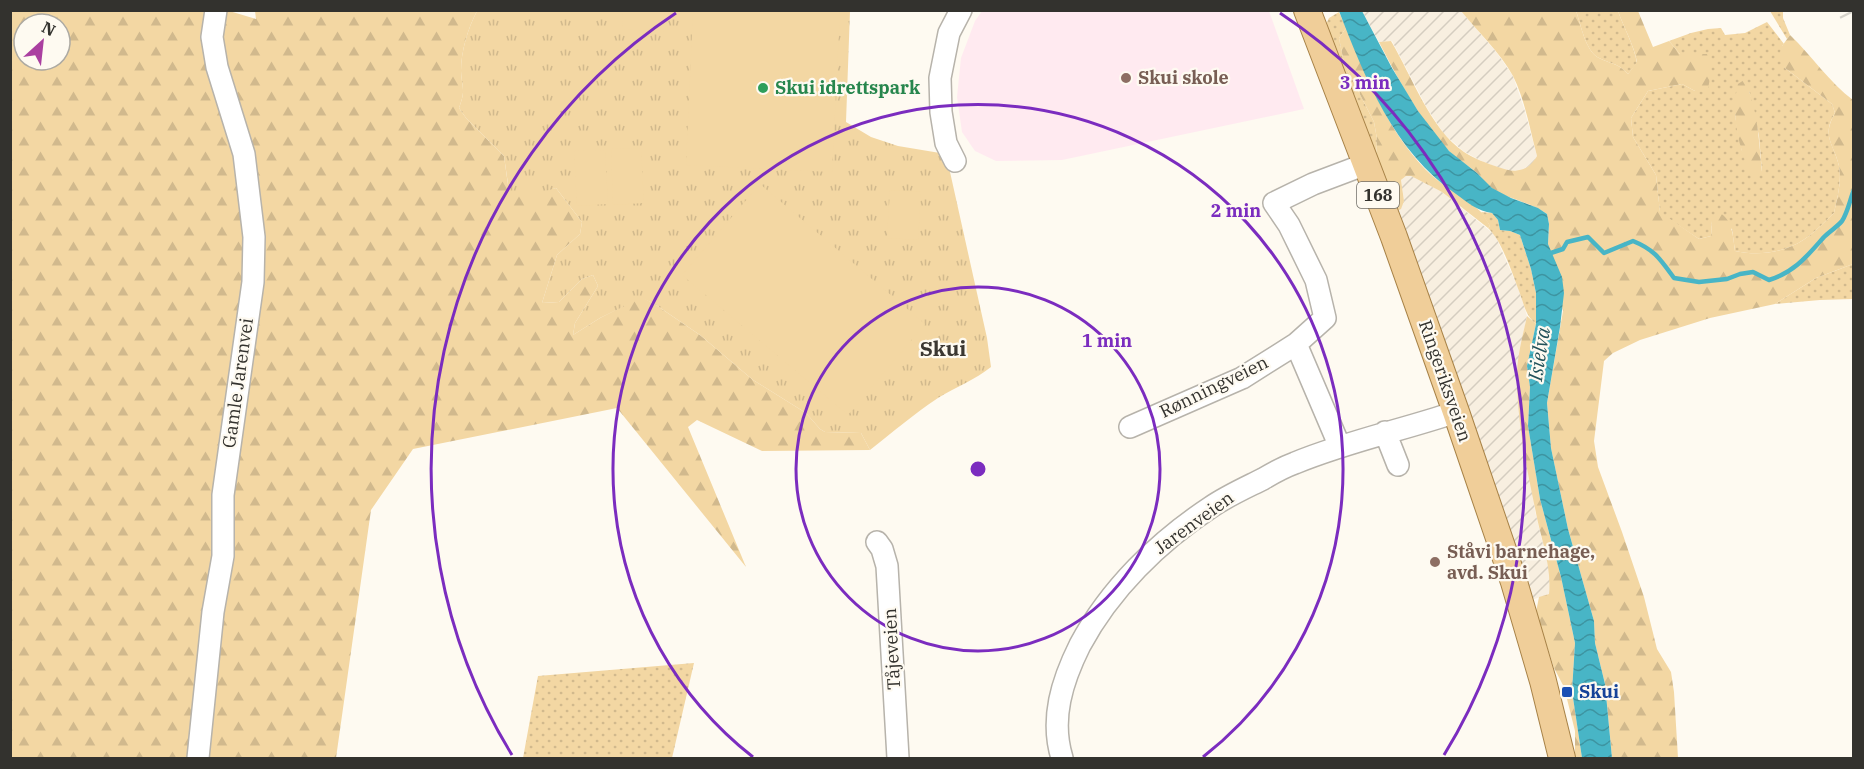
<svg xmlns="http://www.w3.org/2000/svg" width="1864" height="769" font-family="'IBM Plex Serif',serif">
<defs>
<pattern id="industrial-furrows" width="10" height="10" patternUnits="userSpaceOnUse" patternTransform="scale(1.5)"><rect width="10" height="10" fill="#f8efe0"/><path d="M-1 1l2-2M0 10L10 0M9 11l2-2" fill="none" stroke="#d5cdc0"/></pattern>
<pattern id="grass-dots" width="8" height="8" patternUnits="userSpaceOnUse" patternTransform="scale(1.5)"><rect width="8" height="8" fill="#f3d7a3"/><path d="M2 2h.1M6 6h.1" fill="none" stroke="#d1b98d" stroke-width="1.8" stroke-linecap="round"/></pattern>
<pattern id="forest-firs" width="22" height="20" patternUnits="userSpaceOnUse" patternTransform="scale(1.5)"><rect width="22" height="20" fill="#f3d7a3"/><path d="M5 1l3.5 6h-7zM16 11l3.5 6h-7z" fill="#d1b98d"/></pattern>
<pattern id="park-tufts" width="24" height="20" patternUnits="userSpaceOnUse" patternTransform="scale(1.5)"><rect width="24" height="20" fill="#f3d7a3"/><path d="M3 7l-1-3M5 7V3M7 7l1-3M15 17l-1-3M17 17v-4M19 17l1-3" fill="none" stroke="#d1b98d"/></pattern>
<pattern id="water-waves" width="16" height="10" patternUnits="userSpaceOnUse" patternTransform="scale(1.5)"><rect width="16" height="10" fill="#48b5c6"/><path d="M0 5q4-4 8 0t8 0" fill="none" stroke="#3d94a1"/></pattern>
</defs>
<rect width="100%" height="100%" fill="#fefaf1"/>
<path fill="url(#industrial-furrows)" d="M1362,11H1461L1497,53L1513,76L1524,108L1537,156L1533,163L1524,170L1508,171L1483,162L1463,151L1444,134L1427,108L1392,41L1379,42Z
M1406,176H1411L1442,192L1495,235L1519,290L1527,316L1522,342L1535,511L1551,577L1549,594L1529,601L1395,212L1404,201L1401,180Z"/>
<path fill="#ffeaf0" d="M982,11H1269L1304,109L1062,160L996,161L975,151L962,132L957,97L961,58L975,21Z"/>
<path fill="url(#grass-dots)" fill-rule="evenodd" d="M1576,11H1618C1624,28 1634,45 1637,63L1628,74C1618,63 1611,64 1599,58C1585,51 1581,24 1576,11Z
M1770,11H1783V18L1790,35L1787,39Z
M1339,12L1346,28L1339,38L1344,63L1374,122L1377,139L1376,164L1326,24L1329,18Z
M1767,22L1784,44L1782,46L1785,68L1832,104L1835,113C1821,136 1834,144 1839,166C1842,181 1837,199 1834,213C1822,224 1808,240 1792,246C1774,254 1754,255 1735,251L1732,229L1712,221L1711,236L1699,239L1660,213L1656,175L1633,137L1631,118L1648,91L1682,84L1695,91L1693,54H1680L1669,41L1691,33L1708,29L1721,28L1725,35L1745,33ZM1749,91L1759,136L1762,172L1742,151L1738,133L1735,115Z
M1481,212L1492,213L1498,220L1500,230L1510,231L1520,235L1531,269L1536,293V324C1525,315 1524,304 1519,291C1512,273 1502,241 1488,228L1490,226Z
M1853,264V299L1820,300L1775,304L1816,278Z
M694,663L672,758H523L538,676Z"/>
<path fill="url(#forest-firs)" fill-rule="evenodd" d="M226,10L256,19L255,11H477C468,28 461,51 461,71C462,89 466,89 459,108L466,118L504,156L508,185L542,191L556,188L582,222L580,234L557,255L542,303L559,302L582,279L593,275L598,286L575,323L573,335L600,318L641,297L653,303L700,335L753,380L806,413L820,429L825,432L861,433L870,450L762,451L697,420L688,427L746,567L617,408L413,449L371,510L336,758H11L10,11ZM24,24H60V60H24Z
M1461,11H1576C1581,24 1585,51 1599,58C1611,64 1618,63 1628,74L1637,62C1634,45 1624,28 1618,11H1638L1653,47L1669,41L1680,54H1707C1711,67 1711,78 1707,92L1695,91L1682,84L1648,91L1631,118L1633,137L1656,175L1660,212L1699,239L1711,236L1712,221L1718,212C1733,219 1733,237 1735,251C1754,255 1774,254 1792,246C1808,240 1822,224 1834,213C1837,199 1842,181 1839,166C1834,144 1821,137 1835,113L1832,104L1785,68L1779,56L1782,46L1790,35C1812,56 1829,82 1853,100V264L1816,278L1775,304L1710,318L1640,340L1613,353L1604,361L1594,441L1598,467L1622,532L1644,597L1657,649L1671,672L1674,692L1678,758H1612L1605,684L1595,643L1594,621L1568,529L1551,448L1547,403L1563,311L1548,244L1549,224L1547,214C1531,202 1510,200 1493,189C1487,185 1482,178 1477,173C1468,165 1456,159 1448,150C1420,120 1398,79 1379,42L1391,41C1412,76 1430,129 1464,152C1475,159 1486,163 1498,167C1515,173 1527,173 1537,156C1530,130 1525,100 1513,76C1500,52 1478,32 1461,11Z
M1346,28C1366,77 1388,130 1425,169C1441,186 1463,195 1480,211C1484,215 1487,221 1490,226L1488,228L1442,192L1411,176H1406L1401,180L1404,201L1401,209L1395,212L1376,164L1377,139L1374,122L1344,63L1339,38Z
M1744,80C1758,107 1759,142 1762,172L1756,177L1751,175C1739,148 1730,114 1738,84Z
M1527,316L1536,324L1527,366L1530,387L1528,426L1540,499L1561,577L1575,643L1572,691L1582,758H1575V731L1564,687L1554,668L1536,612L1539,597L1549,594C1552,565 1540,537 1535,508C1526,465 1517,420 1517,376C1517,356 1523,335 1527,316Z"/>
<path fill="url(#park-tufts)" d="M477,11H850L846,122L871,137L898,146L946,154L987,338L991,367C975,380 956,387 938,398C914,414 893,432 870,450L861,433L825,432L820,429L806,413L753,380L700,335L653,303L641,298L600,318L573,335L575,323L598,286L593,275L582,279L559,302L542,303L557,255L580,234L582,222L556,188L526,197L509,191L504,156L466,118L459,108C466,89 462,89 461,71C461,51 468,28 477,11Z"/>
<path fill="#f3d7a3" d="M623,11H665L663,32L622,29Z
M693,11H840L832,172L686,165Z
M641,148L644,203L613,205L611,149Z
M605,150L608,204L577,206L574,151Z
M760,184L925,324L848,415L682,275Z
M890,190L921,192L918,240L887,238Z"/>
<path fill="url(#water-waves)" d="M1339,11H1362L1392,68L1418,111L1449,151L1477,173L1492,188L1511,198L1538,208L1547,214L1549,224L1548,244L1562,277L1564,293L1560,327L1547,403L1551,448L1568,529L1594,621L1595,643L1605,684L1612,758H1582L1572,691L1575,643L1561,577L1540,499L1528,426L1530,387L1527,366L1536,324V293L1531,269L1520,235L1510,231L1500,230L1498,220L1492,213C1478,211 1468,203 1456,194C1394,152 1365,78 1339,11Z"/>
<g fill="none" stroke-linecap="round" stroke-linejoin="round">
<path stroke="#48b5c6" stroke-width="4.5" d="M1545,255L1563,249L1567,242L1588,237L1604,253L1633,241C1655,250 1660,259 1674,278L1699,282L1727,279L1740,274L1753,272L1769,280C1795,272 1807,256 1824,237C1830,231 1837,227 1842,221C1848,212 1850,199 1854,190"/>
<path stroke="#d5d2ca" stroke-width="30" stroke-dasharray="30 15" stroke-linecap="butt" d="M1853,10L1854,12"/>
<g stroke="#b7b3ab" stroke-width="24">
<path id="minor" d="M955,161L946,143L941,112L940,78L949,33L961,10
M1296,344L1340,447
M1130,427L1242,378L1296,344L1325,318L1316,280L1289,225L1274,203L1313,184L1366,164
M1385,432L1398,465
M877,542L882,549L887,566L898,758
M198,758L213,612L223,556V495L253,282L254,237L244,154L217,67L212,37L216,10
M1062,758C1050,719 1062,681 1080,645C1110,589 1158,542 1211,507C1227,496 1245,488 1263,479C1273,473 1284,467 1295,463C1348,441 1403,430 1456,412"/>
</g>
<g stroke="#a78247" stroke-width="28">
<path id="major" d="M1307,10L1394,237L1456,412L1514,582L1543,681L1562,758"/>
</g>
<use href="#minor" stroke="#fff" stroke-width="21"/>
<use href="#major" stroke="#f0ce99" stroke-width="26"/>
</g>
<g fill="none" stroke="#7b2cbf" stroke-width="3">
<circle cx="978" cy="469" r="182"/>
<path d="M753 757A365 365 0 1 1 1203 757"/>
<path d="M512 755A547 547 0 0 1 676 13M1280 13A547 547 0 0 1 1444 755"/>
</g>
<g fill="#8d6e63" stroke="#fefaf1" stroke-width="2">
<circle cx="1126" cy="78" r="6"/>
<circle cx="1435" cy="562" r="6"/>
</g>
<circle fill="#2e9e5b" stroke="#fefaf1" stroke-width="2" cx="763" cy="88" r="6"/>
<rect fill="#1a4fb4" stroke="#fefaf1" stroke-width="2" x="1561" y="686" width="12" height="12" rx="3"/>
<g text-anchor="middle" stroke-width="4.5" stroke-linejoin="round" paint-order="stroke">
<rect fill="#fefaf1" stroke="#706e68" stroke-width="1.5" x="1357" y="182" width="42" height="26" rx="4.5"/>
<g font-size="16" font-weight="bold" fill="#33322e">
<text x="1378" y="201">168</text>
</g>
<g font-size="18" font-weight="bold" fill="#785e54" stroke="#fefaf1" text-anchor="start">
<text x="1138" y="84">Skui skole</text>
<text x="1447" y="558">Ståvi barnehage,<tspan x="1447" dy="21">avd. Skui</tspan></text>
</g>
<g font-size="18" font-weight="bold" fill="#27864d" stroke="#fefaf1" text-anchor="start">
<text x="775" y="94">Skui idrettspark</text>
</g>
<g font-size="18" fill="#33322e" stroke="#fefaf1">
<text transform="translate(1445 381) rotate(71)" y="6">Ringeriksveien</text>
<text transform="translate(238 383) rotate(-82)" y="6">Gamle Jarenvei</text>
<text transform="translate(1214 387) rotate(-26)" y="6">Rønningveien</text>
<text transform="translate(1194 523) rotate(-36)" y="6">Jarenveien</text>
<text transform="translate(892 649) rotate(-93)" y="6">Tåjeveien</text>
</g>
<g font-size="18" font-weight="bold" fill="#164399" stroke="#fefaf1" text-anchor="start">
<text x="1579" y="698">Skui</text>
</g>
<g font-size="20" font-style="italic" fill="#225159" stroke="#fefaf1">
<text transform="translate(1539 354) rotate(-81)" y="7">Isielva</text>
</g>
<g font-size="21" font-weight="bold" fill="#3b3731" stroke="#fefaf1">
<text x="943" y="356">Skui</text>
</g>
</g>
<circle cx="978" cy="469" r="9" fill="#7b2cbf" stroke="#fefaf1" stroke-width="3"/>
<g font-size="18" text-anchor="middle" font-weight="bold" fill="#7b2cbf" stroke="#fefaf1" stroke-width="4.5" stroke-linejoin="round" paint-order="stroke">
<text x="1365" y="89">3 min</text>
<text x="1236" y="217">2 min</text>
<text x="1107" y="347">1 min</text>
</g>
<rect width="1864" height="769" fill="none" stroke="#33322e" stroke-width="24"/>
<g transform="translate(42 42) rotate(27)"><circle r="28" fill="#fefaf1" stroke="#adaaa3" stroke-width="1.5"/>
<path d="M0-4.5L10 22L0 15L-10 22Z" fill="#aa3fa0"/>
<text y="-9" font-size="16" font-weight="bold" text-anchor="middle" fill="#33322e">N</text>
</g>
</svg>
